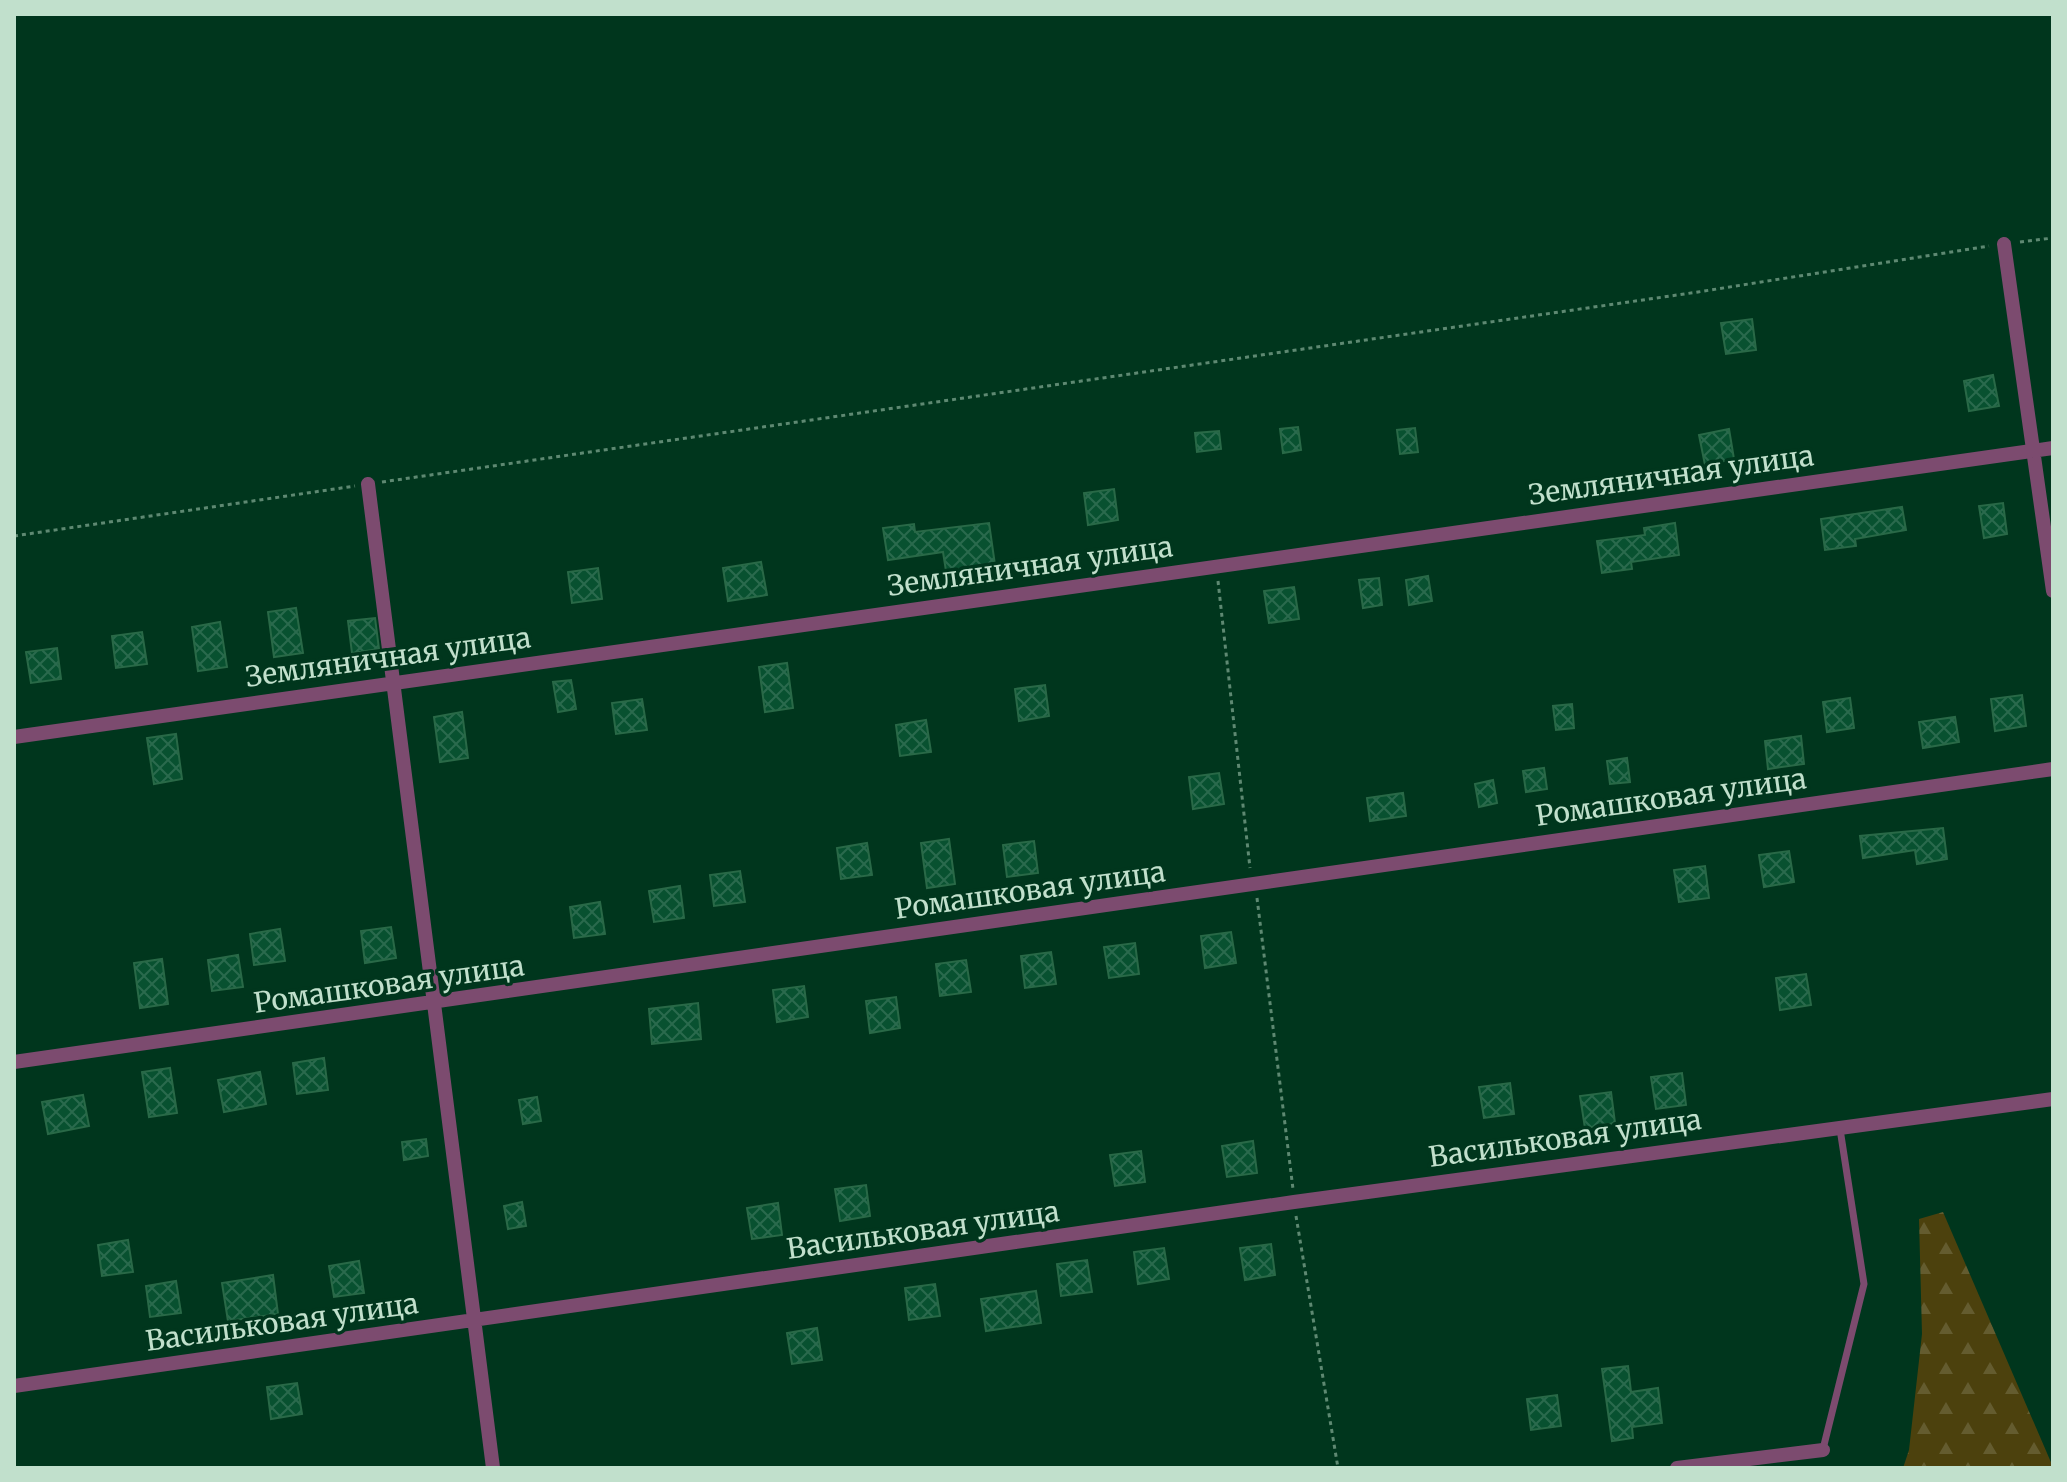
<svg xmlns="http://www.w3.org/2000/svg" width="2067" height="1482" font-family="Merriweather,serif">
<defs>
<pattern id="forest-firs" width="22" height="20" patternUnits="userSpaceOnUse" patternTransform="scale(2)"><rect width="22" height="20" fill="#4c410d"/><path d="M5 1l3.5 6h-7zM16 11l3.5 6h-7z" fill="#645c2f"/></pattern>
<pattern id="building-cross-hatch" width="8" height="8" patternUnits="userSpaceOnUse" patternTransform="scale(2)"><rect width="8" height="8" fill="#085130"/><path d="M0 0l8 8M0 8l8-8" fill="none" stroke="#2a6a4d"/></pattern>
</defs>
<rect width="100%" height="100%" fill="#00361d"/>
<path fill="url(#forest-firs)" d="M1943,1212L2053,1467V1468H1903L1909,1450L1922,1334L1919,1219Z"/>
<path fill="url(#building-cross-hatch)" stroke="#296947" stroke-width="2" d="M1752,319L1756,350L1726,354L1721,323Z
M1993,375L1999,406L1969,411L1964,381Z
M1298,427L1301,450L1283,453L1280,429Z
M1415,428L1418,452L1400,454L1397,430Z
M1729,429L1734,459L1705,465L1699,435Z
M1219,431L1221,449L1197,452L1195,433Z
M1114,489L1118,520L1088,525L1084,493Z
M2003,503L2007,534L1984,538L1979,506Z
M1902,507L1906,530L1855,539L1856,546L1825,550L1821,519Z
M989,523L995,565L946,571L943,552L888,560L883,528L914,524L915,532Z
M1675,523L1679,555L1631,562L1632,569L1602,573L1597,541L1645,535L1644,528Z
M761,562L767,595L728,601L723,568Z
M598,568L602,599L572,603L568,572Z
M1428,576L1432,601L1409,605L1406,580Z
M1379,578L1382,605L1363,608L1359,580Z
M1294,587L1299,619L1269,623L1264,591Z
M296,608L303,653L274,657L268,612Z
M375,618L379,649L352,653L348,621Z
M220,622L227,667L198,671L192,627Z
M142,632L147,664L116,668L112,636Z
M57,648L61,679L31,683L26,652Z
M787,663L793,708L765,712L759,667Z
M571,680L576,709L558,712L553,682Z
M1045,685L1049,716L1019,721L1015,689Z
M2022,695L2026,726L1995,731L1991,699Z
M1850,698L1854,728L1827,732L1823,702Z
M642,699L647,730L616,734L612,703Z
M1572,704L1574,728L1556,730L1553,706Z
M462,712L468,758L440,762L434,717Z
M1955,717L1959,742L1923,748L1919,722Z
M926,720L931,752L900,756L896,725Z
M176,734L182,779L154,784L147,738Z
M1801,736L1804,764L1768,769L1765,741Z
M1627,758L1630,782L1610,784L1607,761Z
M1544,768L1547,789L1526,792L1523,771Z
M1219,773L1224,804L1193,809L1189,777Z
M1493,780L1497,803L1479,807L1475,784Z
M1403,793L1406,816L1370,821L1367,798Z
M1943,828L1947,859L1917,864L1915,850L1863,858L1860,836Z
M949,839L955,884L927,888L921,843Z
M1034,841L1038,873L1007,877L1003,845Z
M867,843L872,875L841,879L837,848Z
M1789,851L1794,882L1764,887L1759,855Z
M1705,866L1709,898L1679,902L1674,870Z
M740,871L745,902L714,906L710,875Z
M680,886L684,918L654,922L649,891Z
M600,902L605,934L574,938L570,907Z
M391,927L396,958L365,963L361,931Z
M280,929L285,961L254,965L250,934Z
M1231,932L1236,963L1205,968L1201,936Z
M1135,943L1139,974L1109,978L1104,947Z
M1051,952L1056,984L1025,988L1021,956Z
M238,955L243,987L212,991L208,960Z
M162,959L168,1004L140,1008L134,963Z
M966,960L971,992L940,996L936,964Z
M1806,974L1811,1005L1780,1010L1776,978Z
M804,986L808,1017L777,1022L773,990Z
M896,997L900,1028L870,1033L866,1001Z
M698,1003L701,1039L652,1044L649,1009Z
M324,1058L328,1090L297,1094L293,1063Z
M170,1068L177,1113L149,1117L142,1072Z
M260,1072L266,1104L224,1112L218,1080Z
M1682,1073L1686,1105L1656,1109L1651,1077Z
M1510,1083L1514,1114L1484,1118L1479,1087Z
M1611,1092L1615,1123L1585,1128L1580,1096Z
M83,1095L89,1126L48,1134L42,1102Z
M537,1097L541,1121L523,1124L519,1100Z
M426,1139L428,1156L404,1160L402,1142Z
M1253,1141L1257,1173L1227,1177L1222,1146Z
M1141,1151L1145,1182L1115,1186L1110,1155Z
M866,1185L870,1216L840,1221L835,1189Z
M522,1202L526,1226L508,1229L504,1206Z
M778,1203L782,1235L752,1239L747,1208Z
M128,1240L133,1272L102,1276L98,1245Z
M1271,1244L1275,1275L1245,1280L1240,1248Z
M1164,1248L1169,1279L1138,1284L1134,1252Z
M1087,1260L1092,1292L1061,1296L1057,1264Z
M359,1261L364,1293L334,1297L329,1266Z
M273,1275L278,1314L228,1321L222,1283Z
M176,1281L181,1313L150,1317L146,1286Z
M935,1284L940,1316L909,1320L905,1288Z
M1036,1291L1041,1323L986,1331L981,1299Z
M817,1328L822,1360L792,1364L787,1333Z
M1628,1366L1631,1392L1658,1388L1662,1423L1632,1427L1633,1438L1612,1441L1602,1369Z
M297,1383L302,1414L271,1419L267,1387Z
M1557,1395L1561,1426L1531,1430L1527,1399Z"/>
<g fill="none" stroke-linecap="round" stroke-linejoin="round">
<path stroke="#5e8972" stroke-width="3" stroke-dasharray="4 4" stroke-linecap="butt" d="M2020,242L2053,238
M382,482L1698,292L1989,246
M14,536L355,486
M1218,581L1250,868
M1257,898L1293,1189
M1296,1216L1338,1468"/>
<path stroke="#7c4b6f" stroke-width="7" d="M1823,1449L1864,1284L1840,1129"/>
<path stroke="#7c4b6f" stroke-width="14" d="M2004,244L2053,591
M368,484L493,1468
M14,737L2053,448
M14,1062L2053,769
M14,1386L1294,1202L2053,1099
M1677,1468L1823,1450"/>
</g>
<g text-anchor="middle" stroke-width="7" stroke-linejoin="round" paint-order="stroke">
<g font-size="28" fill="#c1e0cc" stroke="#00361d">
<text transform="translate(1671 475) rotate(-8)" y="10">Земляничная улица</text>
<text transform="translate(1030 566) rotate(-8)" y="10">Земляничная улица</text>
<text transform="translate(388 657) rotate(-8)" y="10">Земляничная улица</text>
<text transform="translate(1671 797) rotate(-8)" y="10">Ромашковая улица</text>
<text transform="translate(1030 890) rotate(-8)" y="10">Ромашковая улица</text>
<text transform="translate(389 984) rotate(-8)" y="10">Ромашковая улица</text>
<text transform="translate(1565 1138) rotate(-8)" y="10">Васильковая улица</text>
<text transform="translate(923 1230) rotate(-8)" y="10">Васильковая улица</text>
<text transform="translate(282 1322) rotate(-8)" y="10">Васильковая улица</text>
</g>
</g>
<rect width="2067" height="1482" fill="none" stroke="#c1e0cc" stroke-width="32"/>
</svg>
